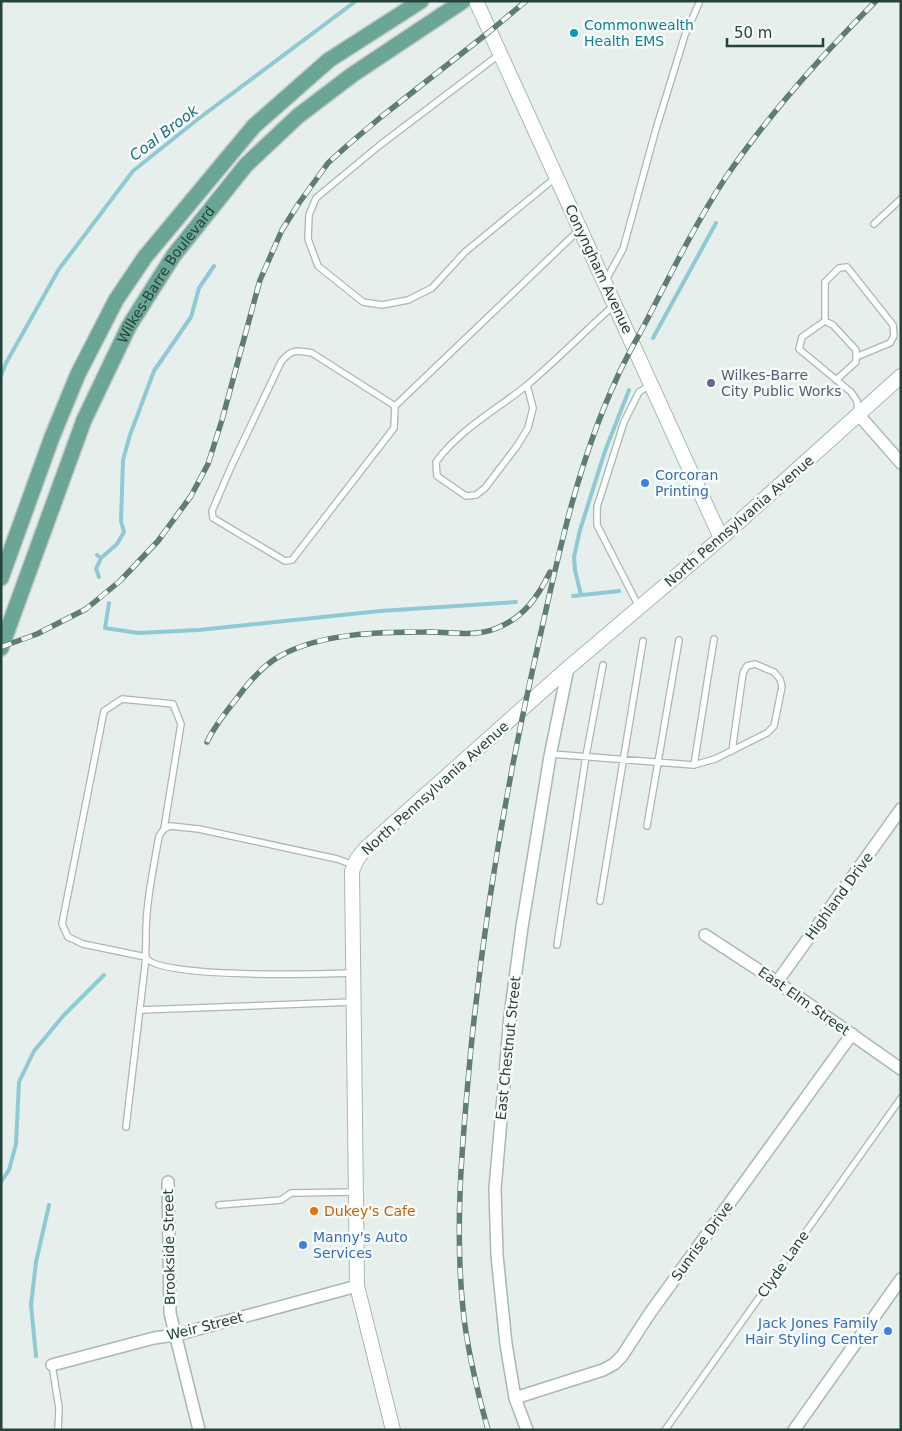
<svg xmlns="http://www.w3.org/2000/svg" width="902" height="1431" font-family="'DejaVu Sans',sans-serif">
<rect width="100%" height="100%" fill="#e6efeb"/>
<g fill="none" stroke-linecap="round" stroke-linejoin="round">
<path stroke="#8ec9d4" stroke-width="4" d="M653,338L716,223
M1,376L6,363L59,269L133,171L198,119L356,1
M97,555L101,558L96,569L99,577
M101,558L117,544L124,532L121,521L123,460L130,435L154,371L191,317L199,288L214,266
M581,595L575,570L574,557L580,530L605,451L629,390
M573,596L619,591
M109,603L105,628L138,633L199,630L380,611L516,602
M1,1182L9,1170L16,1144L19,1082L34,1051L64,1015L104,975
M36,1356L31,1305L36,1262L49,1205"/>
<g stroke="#a8b8b2" stroke-width="8">
<path id="service" d="M500,54L380,145L316,198L309,215L308,239L318,266L363,302L382,305L408,300L432,288L465,252L555,178
M874,224L901,199
M606,280L623,249L656,129L685,35L700,1
M825,321V282L839,268L847,267L893,325L894,336L890,343L856,357
M836,380L856,362V350L833,325L825,321L802,337L799,349L851,392L857,401L858,412
M527,385L533,408L528,428L517,446L485,488L476,495L466,496L437,476L436,462C459,430 496,410 526,386C556,361 584,332 613,306
M395,406L312,353C297,350 291,349 281,362L231,467L212,511L213,518L285,561L292,560L394,428L395,406L580,229
M639,607L597,525V507L624,422L639,392L650,385
M551,754L694,765L715,759L767,733L774,726L782,687L780,679L774,672L755,664L747,666L743,673L732,751
M694,765L714,639
M647,826L679,640
M600,901L643,641
M557,945L586,756L603,665
M353,973C326,974 154,979 146,957C145,953 146,946 146,942C145,906 153,871 159,836L164,829L170,826L199,829L337,859L354,865
M140,1010L353,1002
M126,1127L146,957L83,944L68,937L62,924L104,711L122,699L173,704L181,724L164,829
M219,1205L281,1200L291,1193L355,1192
M52,1365L59,1408L58,1430
M665,1430L901,1098"/>
</g>
<g stroke="#a8b8b2" stroke-width="14">
<path id="minor" d="M858,414L901,463
M705,935L777,982L901,1069
M777,982L901,809
M168,1182L170,1313L199,1430
M52,1365L154,1338L176,1335L357,1286
M515,1398L603,1370L614,1364L622,1356L650,1313L852,1034
M527,1430L515,1398L506,1344L497,1255L495,1189L510,1016L522,927L550,756L568,668
M794,1430L901,1279"/>
</g>
<g stroke="#a8b8b2" stroke-width="16">
<path id="tertiary" d="M476,1L721,538
M393,1430L357,1286L352,871L357,859L366,848L568,668L721,538L901,376"/>
</g>
<g stroke="#c2cac8" stroke-width="18">
<g id="primary">
<path d="M1,578L52,437L78,374L116,300L145,257L254,126L329,60L421,1"/>
<path id="s1" d="M1,648L84,420L129,326L174,255L246,165L298,116L352,75L463,1"/>
</g>
</g>
<use href="#service" stroke="#fff" stroke-width="5.5"/>
<use href="#minor" stroke="#fff" stroke-width="11"/>
<use href="#tertiary" stroke="#fff" stroke-width="14"/>
<use href="#primary" stroke="#6aa596" stroke-width="15"/>
<g stroke="#5f7d75" stroke-width="5.5">
<path id="rail" d="M1,647L37,634L86,609L120,581L158,541L191,496L208,464L222,420L260,280L282,230L299,203L328,163L349,144L381,117L489,32L526,1
M207,742C215,725 226,712 237,698C249,682 263,665 280,656C321,633 379,632 425,632C450,631 473,638 497,628C523,618 538,597 550,572
M488,1430C477,1390 467,1350 463,1309C454,1222 463,1135 471,1048C484,920 505,793 533,668C555,571 574,471 616,380C625,359 637,339 648,318C672,271 697,221 726,177C769,114 822,55 876,1"/>
</g>
<use href="#rail" stroke="#f7fbf9" stroke-width="4" stroke-dasharray="11" stroke-linecap="butt"/>
</g>
<circle fill="#0f9aa8" stroke="#f7fbf9" stroke-width="2" cx="574" cy="33" r="5"/>
<circle fill="#5c6f8a" stroke="#f7fbf9" stroke-width="2" cx="711" cy="383" r="5"/>
<g fill="#3f7fe0" stroke="#f7fbf9" stroke-width="2">
<circle cx="645" cy="483" r="5"/>
<circle cx="303" cy="1245" r="5"/>
<circle cx="888" cy="1331" r="5"/>
</g>
<circle fill="#e8710a" stroke="#f7fbf9" stroke-width="2" cx="314" cy="1211" r="5"/>
<g text-anchor="middle" stroke-width="5" stroke-linejoin="round" paint-order="stroke">
<g font-size="14" fill="#0d838f" stroke="#f7fbf9" text-anchor="start">
<text x="584" y="30">Commonwealth<tspan x="584" dy="16">Health EMS</tspan></text>
</g>
<g font-size="14" fill="#24423a" stroke="#f7fbf9">
<text transform="translate(599 269) rotate(65)" y="5">Conyngham Avenue</text>
<text dy="5" stroke="none"><textPath href="#s1" startOffset="410">Wilkes-Barre Boulevard</textPath></text>
<text transform="translate(739 521) rotate(-41)" y="5">North Pennsylvania Avenue</text>
<text transform="translate(435 788) rotate(-42)" y="5">North Pennsylvania Avenue</text>
<text transform="translate(839 896) rotate(-54)" y="5">Highland Drive</text>
<text transform="translate(804 1001) rotate(35)" y="5">East Elm Street</text>
<text transform="translate(508 1048) rotate(-84)" y="5">East Chestnut Street</text>
<text transform="translate(702 1241) rotate(-54)" y="5">Sunrise Drive</text>
<text transform="translate(169 1247) rotate(-91)" y="5">Brookside Street</text>
<text transform="translate(783 1264) rotate(-55)" y="5">Clyde Lane</text>
<text transform="translate(205 1326) rotate(-14)" y="5">Weir Street</text>
</g>
<g font-size="14" fill="#4e5e75" stroke="#f7fbf9" text-anchor="start">
<text x="721" y="380">Wilkes-Barre<tspan x="721" dy="16">City Public Works</tspan></text>
</g>
<g font-size="14" fill="#366cbe" stroke="#f7fbf9" text-anchor="start">
<text x="655" y="480">Corcoran<tspan x="655" dy="16">Printing</tspan></text>
<text x="313" y="1242">Manny's Auto<tspan x="313" dy="16">Services</tspan></text>
<text x="878" y="1328" text-anchor="end">Jack Jones Family<tspan x="878" dy="16">Hair Styling Center</tspan></text>
</g>
<g font-size="14" fill="#c56008" stroke="#f7fbf9" text-anchor="start">
<text x="324" y="1216">Dukey's Cafe</text>
</g>
<g font-size="15" font-style="italic" fill="#1c6f80" stroke="#f7fbf9">
<text transform="translate(164 133) rotate(-37)" y="5">Coal Brook</text>
</g>
</g>
<rect width="902" height="1431" fill="none" stroke="#24423a" stroke-width="5"/>
<path d="M727 38v8h96v-8" fill="none" stroke="#24423a" stroke-width="2.5"/>
<text x="734" y="38" font-size="15" fill="#24423a" stroke="#f7fbf9" stroke-width="4" paint-order="stroke">50 m</text>
</svg>
